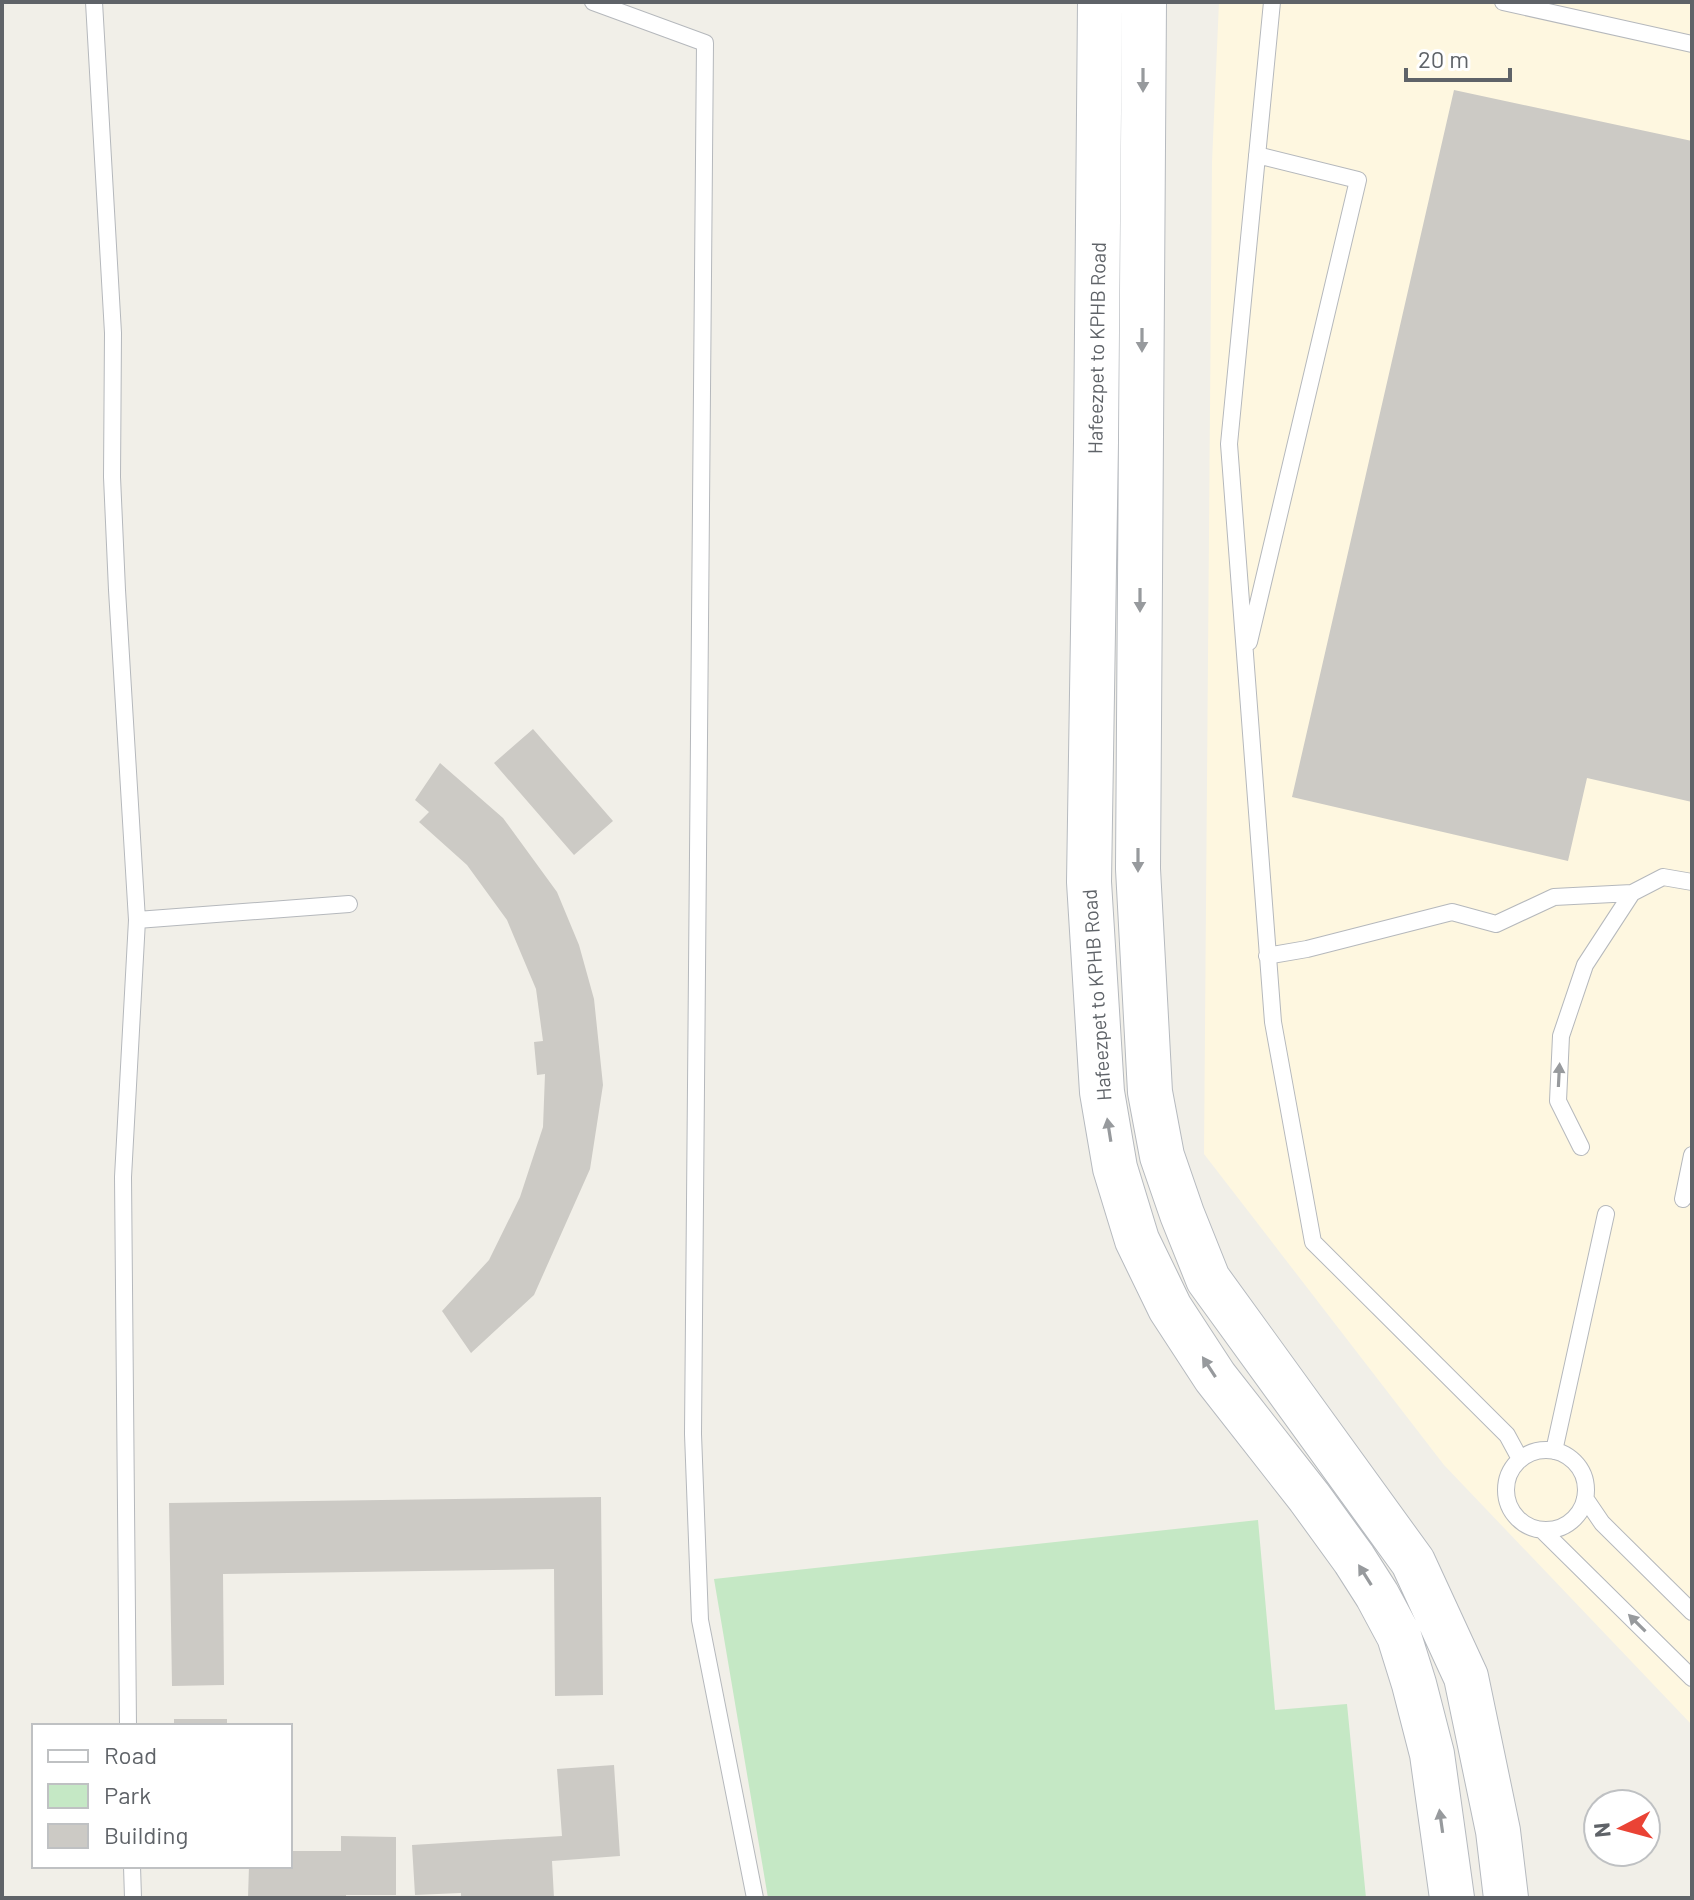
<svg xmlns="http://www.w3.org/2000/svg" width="1694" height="1900" font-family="Barlow,sans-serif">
<rect width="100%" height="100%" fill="#f1efe8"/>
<path fill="#fef7e0" d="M1219,2H1692V1725L1444,1465L1204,1154L1212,162Z"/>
<path fill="#c5e8c5" d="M1258,1520L1275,1710L1347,1704L1366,1898H768L714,1579Z"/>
<path fill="#cccac5" d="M1454,90L1692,141V802L1587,778L1568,861L1292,797Z
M533,729L613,821L574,855L494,763Z
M440,763L503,818L557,892L579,945L594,999L603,1085L590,1169L534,1295L471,1353L442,1311L489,1260L520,1197L543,1127L545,1074L537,1075L534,1042L543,1041L536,989L507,920L467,865L419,822L429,812L415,800Z
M601,1497L603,1695L555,1696L554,1569L223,1574L224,1685L172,1686L169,1503Z
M174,1719H227V1726H174Z
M614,1765L620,1856L552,1861L554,1898H461V1893L415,1895L412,1845L562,1836L557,1769Z
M341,1836L396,1837V1895H346V1898H248L249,1866H290V1851H341Z"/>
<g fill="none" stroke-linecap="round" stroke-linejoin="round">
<g stroke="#b5b8bc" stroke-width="18">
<path id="lane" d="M94,2L113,333L112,477L117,590L137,920
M593,2L705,43L693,1434L700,1620L755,1898
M1272,2L1229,444L1273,1022L1313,1242L1507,1435L1520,1459
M1503,2L1692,44
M1249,642L1358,180L1257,155
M1267,956L1307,949L1452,912L1496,924L1554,897L1632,893
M1581,1147L1558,1101L1561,1036L1585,965L1632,893L1663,877L1692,882
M1683,1199L1692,1155
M1506 1490a40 40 0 1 1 80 0a40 40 0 1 1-80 0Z
M1554,1451L1606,1214
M1585,1498L1602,1523L1692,1612
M1543,1531L1692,1678
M128,1726L123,1177L137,920L349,904
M132,1866L133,1898"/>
</g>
<g stroke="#b6babf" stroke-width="46">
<path id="secondary" d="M1100,2L1096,442L1089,882L1102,1092L1115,1168L1137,1240L1170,1308L1215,1377L1309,1497L1354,1559L1377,1595L1399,1636L1414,1684L1432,1754L1452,1898
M1144,2L1138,869L1150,1092L1162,1156L1182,1214L1208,1279L1413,1562L1466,1677L1498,1831L1506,1898"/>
</g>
<use href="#lane" stroke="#fff" stroke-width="16"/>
<use href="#secondary" stroke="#fff" stroke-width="44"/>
</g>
<defs><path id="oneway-solid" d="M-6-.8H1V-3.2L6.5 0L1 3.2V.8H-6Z" transform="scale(2)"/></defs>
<g fill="#979a9d">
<use href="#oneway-solid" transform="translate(1143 80) rotate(90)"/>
<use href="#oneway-solid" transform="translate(1142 340) rotate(90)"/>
<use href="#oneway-solid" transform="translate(1140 600) rotate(90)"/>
<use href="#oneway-solid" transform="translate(1138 860) rotate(90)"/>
<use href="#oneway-solid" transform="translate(1559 1075) rotate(-87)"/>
<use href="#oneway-solid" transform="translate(1109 1130) rotate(-99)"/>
<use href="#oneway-solid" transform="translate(1209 1367) rotate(-123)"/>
<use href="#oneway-solid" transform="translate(1365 1575) rotate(-122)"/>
<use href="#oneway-solid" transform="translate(1637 1623) rotate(-135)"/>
<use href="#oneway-solid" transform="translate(1441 1821) rotate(-98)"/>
</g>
<g text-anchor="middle" stroke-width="6" stroke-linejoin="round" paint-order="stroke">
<g font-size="20" fill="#5f6368" stroke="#fff">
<text transform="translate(1097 348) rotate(-89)" y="7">Hafeezpet to KPHB Road</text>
<text transform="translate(1097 995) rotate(-94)" y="7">Hafeezpet to KPHB Road</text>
</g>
</g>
<rect width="1694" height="1900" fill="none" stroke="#5f6368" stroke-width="8"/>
<rect x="32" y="1724" width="260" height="144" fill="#ffffff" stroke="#bfc1c3" stroke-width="2"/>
<rect x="48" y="1750" width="40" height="12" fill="#ffffff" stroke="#bfc1c3" stroke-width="2"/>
<text x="104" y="1764" font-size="24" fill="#5f6368">Road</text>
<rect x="48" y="1784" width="40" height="24" fill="#c5e8c5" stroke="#bfc1c3" stroke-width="2"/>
<text x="104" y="1804" font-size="24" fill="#5f6368">Park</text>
<rect x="48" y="1824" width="40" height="24" fill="#cccac5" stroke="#bfc1c3" stroke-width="2"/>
<text x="104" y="1844" font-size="24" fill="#5f6368">Building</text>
<g transform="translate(1622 1828) rotate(264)"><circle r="38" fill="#ffffff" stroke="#bfc1c3" stroke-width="2"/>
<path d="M0-6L14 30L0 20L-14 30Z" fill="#ea4335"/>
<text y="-12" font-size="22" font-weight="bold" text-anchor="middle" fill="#5f6368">N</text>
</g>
<path d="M1406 68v12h104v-12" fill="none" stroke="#5f6368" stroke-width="4"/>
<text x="1418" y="68" font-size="24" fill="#5f6368" stroke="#ffffff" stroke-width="6" paint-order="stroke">20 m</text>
</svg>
